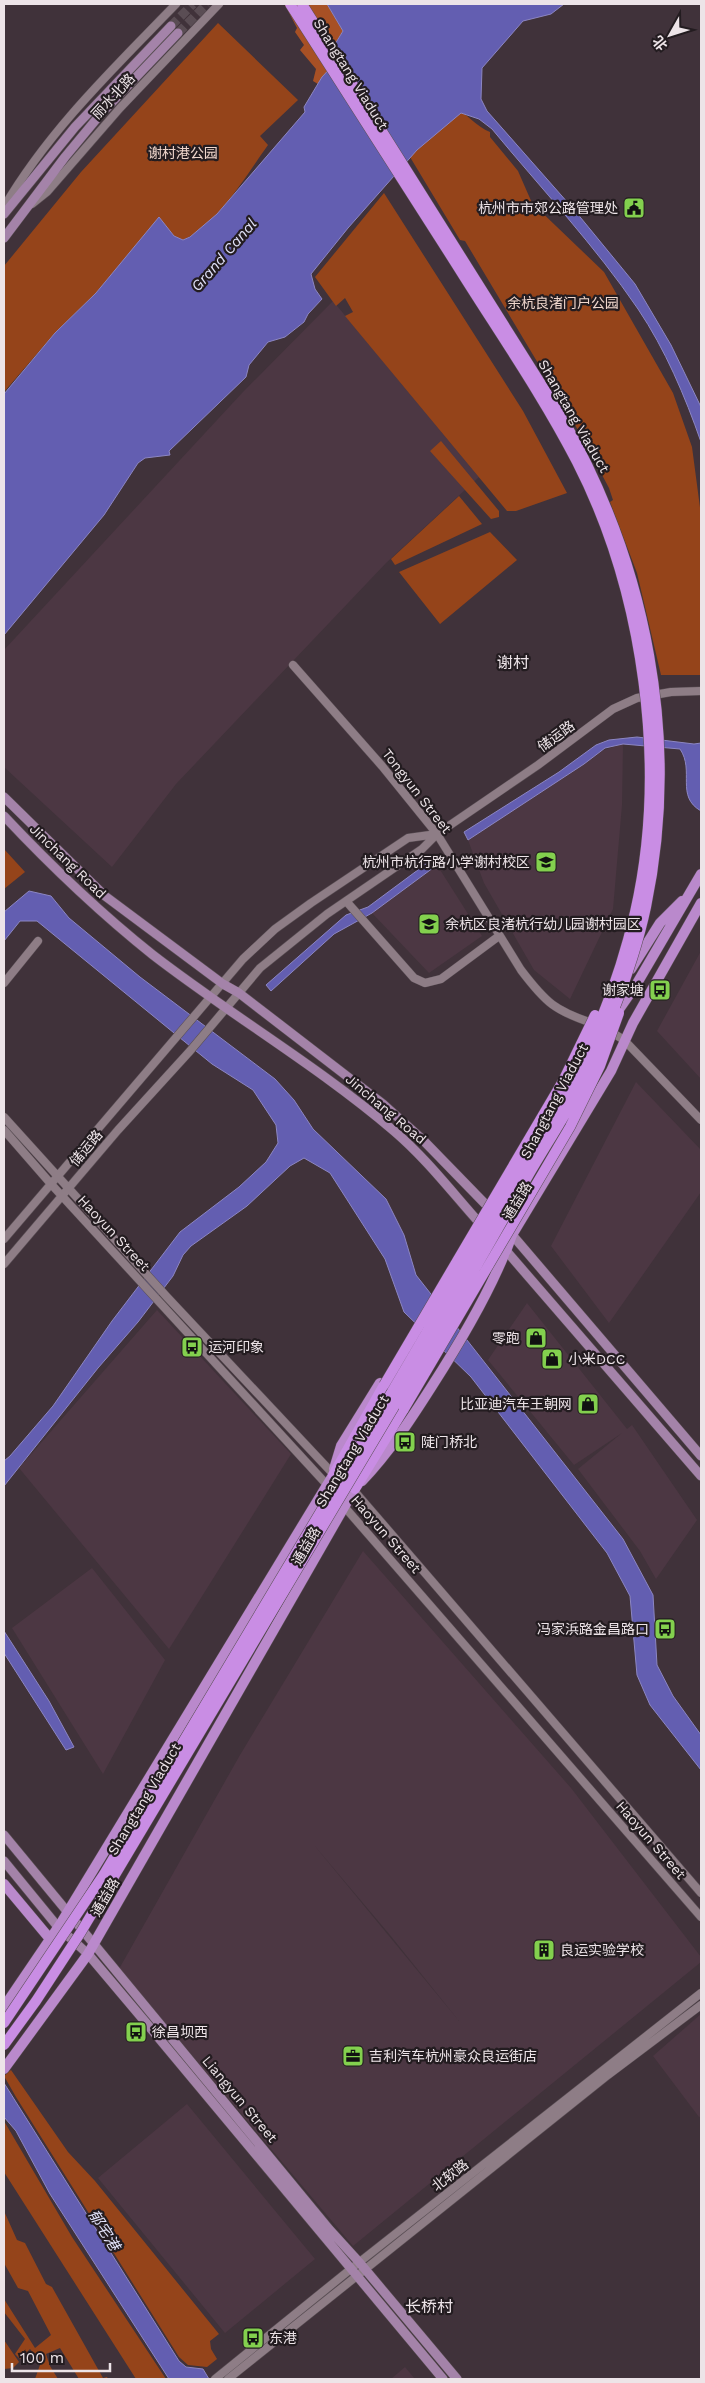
<svg xmlns="http://www.w3.org/2000/svg" width="705" height="2383" font-family="'Work Sans','Noto Sans SC',sans-serif">
<rect width="100%" height="100%" fill="#40323a"/>
<path fill="#4c3743" fill-rule="evenodd" d="M333,301L479,477L386,563L176,784L112,867L4,767V650L243,392Z
M623,744L622,805L613,909L570,999L534,970L484,883L468,840L601,751Z
M437,865L482,936L429,973L372,913Z
M701,951V1079L657,1031Z
M636,1082L701,1150V1192L609,1323L551,1246Z
M527,1303L627,1429L632,1425L697,1520L656,1579L640,1551L578,1469L622,1433L574,1465L488,1360Z
M157,1310L291,1454L169,1649L19,1468Z
M363,1551L571,1788L701,1957V1962L353,2246L119,1969L240,1755ZM314,1845L390,1935L459,2021Z
M92,1568L165,1660L103,1774L12,1628Z
M701,2014V2116L699,2117L653,2056Z
M187,2104L315,2259L225,2333L98,2178Z
M405,2367L415,2379H391Z"/>
<path fill="#95441a" d="M218,23L298,100L260,136L268,145C247,174 217,226 183,240L174,236L159,218L96,293L55,333L4,392V266L81,172Z
M450,102C463,111 477,127 490,132V137L518,171L532,203L604,272L673,393L692,447L701,515V675H661L637,573L610,502L613,500L609,488L578,430L465,241L460,240L407,152Z
M384,193L523,411L567,493L516,511H507L345,316L353,312L345,298L336,306L315,277Z
M441,441L499,511V517L491,519L430,451Z
M459,496L482,524L395,565L391,559Z
M490,532L517,560L440,624L399,572Z
M4,849L25,872L4,889Z
M11,2070L68,2152L95,2181L219,2334L210,2341L211,2349L217,2359L207,2367L188,2365L179,2357L16,2097L4,2076Z
M4,2121L72,2237L166,2379H136L4,2172Z
M4,2211L17,2240L25,2243L46,2284L52,2287L103,2378L107,2377L108,2379H79L60,2348L46,2354L50,2366L58,2379H35L41,2362L30,2349L20,2359L15,2354L25,2339L4,2312V2299L35,2348L51,2335L28,2291L18,2288L4,2263Z
M4,2340L19,2362L13,2368L4,2369Z"/>
<path fill="#a75025" d="M288,4H327L343,31L329,53L335,63L318,84L313,81L316,69L300,50L304,45L295,32L297,28L285,5Z"/>
<path fill="#635eb1" stroke="#8c86c2" d="M327,4H564L551,14L523,21L482,68L481,99L487,111L576,212L635,284L671,345L701,407V442C685,396 665,349 638,309C596,247 540,187 492,129L479,119L461,113L417,150L348,228L311,274L315,289L322,299L308,314L304,322L285,337L268,342L249,365L246,377L169,451L170,455L145,458L138,463L104,515L4,635V394L55,333L96,293L159,217L174,236L183,240L190,237L217,214L305,112L304,107L322,77L335,63L329,54L343,31Z
M637,737L694,744L701,743V811C675,796 695,771 680,749L623,744L605,748L584,764L468,840L464,832L559,772L596,745L609,740Z
M430,861L437,865L372,913L334,934L271,991L266,985L346,915L368,907Z
M29,891L51,896L69,918L140,977L275,1079L294,1100L313,1129L386,1199L404,1235L416,1275L623,1539L653,1595L657,1665L673,1696L701,1735V1770L650,1705L637,1675L630,1596L607,1553L471,1377L404,1312L385,1259L330,1173L304,1158L290,1166L247,1206L191,1246L183,1255L173,1276L138,1322L98,1368L4,1486V1461L10,1456L53,1406L112,1321L180,1232L239,1187L266,1162L278,1143L276,1125L253,1090L212,1064L37,921H20L4,941V912Z
M4,1631L49,1701L74,1747L66,1750L4,1653Z
M4,2083L179,2361L186,2367L203,2369L209,2379H169L50,2194L16,2131L4,2117Z"/>
<g fill="none" stroke-linecap="round" stroke-linejoin="round">
<path stroke="#5a4d54" stroke-width="9" stroke-dasharray="9 4.5" stroke-linecap="butt" d="M171,26L193,4
M178,33L207,4"/>
<g stroke="#5a4f55" stroke-width="9">
<path id="tertiary" d="M32,204L47,192L120,108L219,4
M4,207C49,130 115,67 176,4
M293,665L382,766L437,834L521,970C546,1003 555,1011 595,1024
M346,901L414,978L425,983L441,979L499,936
M4,983L38,941
M608,1030L624,1040L701,1120
M4,1117L167,1297L336,1477
M4,1130L51,1184L329,1487
M4,1239L243,959L275,929L311,903L408,838L437,834
M4,1264L118,1130L190,1051L260,968L327,914L422,849L437,834L538,765L613,709L637,698L671,692L701,691
M350,1486L701,1893
M342,1504L701,1917
M215,2379L352,2268L701,1993
M228,2379L608,2075L701,2005"/>
</g>
<g stroke="#5a4f55" stroke-width="10">
<path id="secondary" d="M4,214L75,127L171,26
M4,238L65,157L99,116L178,33
M4,797L105,896L223,984L239,993L383,1104L422,1139L493,1212
M4,816C51,866 99,912 153,955C232,1016 318,1066 394,1131C428,1160 454,1195 484,1228
M508,1230L701,1456
M502,1246L701,1476
M4,1835L329,2229L359,2262L457,2379
M4,1861L58,1927L88,1954L147,2024L443,2379"/>
</g>
<g stroke="#5a4f55" stroke-width="11">
<path id="primary" d="M631,969L660,923L682,901
M613,1018L636,985L701,874
M490,1267L506,1251L512,1235L611,1071L633,1023L701,903
M334,1469L341,1446L380,1383
M362,1481C389,1453 411,1419 432,1386C459,1344 485,1301 504,1255
M4,1884L50,1939
M4,2007L61,1923L338,1467
M4,2069L88,1954L359,1481"/>
</g>
<g stroke="#5a4f55" stroke-width="11">
<path id="trunk" d="M333,1475L384,1385
M355,1489L404,1409"/>
</g>
<use href="#tertiary" stroke="#8e7d86" stroke-width="8"/>
<use href="#secondary" stroke="#a483a9" stroke-width="9"/>
<use href="#primary" stroke="#ba89cc" stroke-width="10"/>
<use href="#trunk" stroke="#c98de4" stroke-width="10"/>
<g stroke="#5a4f55" stroke-width="11" stroke-linecap="butt">
<path id="trunk-bridge" d="M384,1385L563,1081L595,1015
M404,1409L570,1127L600,1066L619,1013
M4,2023L104,1874L370,1429L568,1091C597,1035 621,973 635,912C668,768 644,593 577,462C542,394 498,331 458,267C402,179 346,92 290,4
M4,2045L36,2001L81,1932C183,1760 285,1588 388,1417C436,1337 482,1257 528,1176C550,1138 577,1099 594,1058C615,1010 635,959 646,907C681,739 647,567 563,419L302,4"/>
</g>
<use href="#trunk-bridge" stroke="#c98de4" stroke-width="10"/>
</g>
<defs>
<g id="civic-square" transform="scale(1.125)"><rect x="-9" y="-9" width="18" height="18" rx="4" fill="#83d04e" stroke="#231c20"/><path d="M-.6-6.5H3V-4.5H.6V-3L4-1V1h2V6H-6V1h2V-1L-.6-3ZM-1.2 2.5V6h2.4V2.5Z" fill="#111"/></g>
<g id="school-square" transform="scale(1.125)"><rect x="-9" y="-9" width="18" height="18" rx="4" fill="#83d04e" stroke="#231c20"/><path d="M0-5L7-2L0 1L-7-2ZM-4 1L0 2.5L4 1V4Q0 6-4 4Z" fill="#111"/></g>
<g id="bus-square" transform="scale(1.125)"><rect x="-9" y="-9" width="18" height="18" rx="4" fill="#83d04e" stroke="#231c20"/><path d="M-5-6H5V4H4V6H2V4H-2V6H-4V4H-5ZM-3.5-4V0h7V-4ZM-3.5 1.2v1.5H-2V1.2ZM2 1.2v1.5H3.5V1.2Z" fill="#111"/></g>
<g id="shop-square" transform="scale(1.125)"><rect x="-9" y="-9" width="18" height="18" rx="4" fill="#83d04e" stroke="#231c20"/><path d="M-5-2.5h2.3a2.7 3.5 0 0 1 5.4 0H5L5.5 6h-11ZM-1.5-2.5h3a1.5 2.3 0 0 0-3 0Z" fill="#111"/></g>
<g id="building-square" transform="scale(1.125)"><rect x="-9" y="-9" width="18" height="18" rx="4" fill="#83d04e" stroke="#231c20"/><path d="M-4-6H4V6H1V3H-1V6H-4ZM-2.5-4.3h1.7v1.8h-1.7ZM.8-4.3h1.7v1.8H.8ZM-2.5-1h1.7V.8h-1.7ZM.8-1h1.7V.8H.8Z" fill="#111"/></g>
<g id="office-square" transform="scale(1.125)"><rect x="-9" y="-9" width="18" height="18" rx="4" fill="#83d04e" stroke="#231c20"/><path d="M-6-3h4V-5.5h4V-3h4V5H-6ZM-1-4.5V-3h2v-1.5ZM-6 0V1H6V0Z" fill="#111"/></g>
</defs>
<g fill-rule="evenodd">
<use href="#civic-square" x="634" y="208"/>
<use href="#school-square" x="546" y="862"/>
<use href="#school-square" x="429" y="924"/>
<use href="#bus-square" x="660" y="990"/>
<use href="#shop-square" x="536" y="1338"/>
<use href="#bus-square" x="192" y="1347"/>
<use href="#shop-square" x="552" y="1359"/>
<use href="#shop-square" x="588" y="1404"/>
<use href="#bus-square" x="405" y="1442"/>
<use href="#bus-square" x="665" y="1629"/>
<use href="#building-square" x="544" y="1950"/>
<use href="#bus-square" x="136" y="2032"/>
<use href="#office-square" x="353" y="2056"/>
<use href="#bus-square" x="253" y="2338"/>
</g>
<g text-anchor="middle" stroke-width="4.5" stroke-linejoin="round" paint-order="stroke">
<g font-size="14" fill="#ede4e8" stroke="#231c20">
<text transform="translate(351 74) rotate(58)" y="5">Shangtang Viaduct</text>
<text transform="translate(113 96) rotate(-47)" y="5">丽水北路</text>
<text transform="translate(574 416) rotate(60)" y="5">Shangtang Viaduct</text>
<text transform="translate(556 736) rotate(-36)" y="5">储运路</text>
<text transform="translate(417 791) rotate(52)" y="5">Tongyun Street</text>
<text transform="translate(68 861) rotate(44)" y="5">Jinchang Road</text>
<text transform="translate(554 1101) rotate(-62)" y="5">Shangtang Viaduct</text>
<text transform="translate(386 1109) rotate(40)" y="5">Jinchang Road</text>
<text transform="translate(86 1148) rotate(-50)" y="5">储运路</text>
<text transform="translate(517 1201) rotate(-59)" y="5">通益路</text>
<text transform="translate(114 1233) rotate(47)" y="5">Haoyun Street</text>
<text transform="translate(352 1451) rotate(-59)" y="5">Shangtang Viaduct</text>
<text transform="translate(386 1534) rotate(49)" y="5">Haoyun Street</text>
<text transform="translate(306 1546) rotate(-60)" y="5">通益路</text>
<text transform="translate(144 1799) rotate(-59)" y="5">Shangtang Viaduct</text>
<text transform="translate(651 1840) rotate(49)" y="5">Haoyun Street</text>
<text transform="translate(105 1897) rotate(-60)" y="5">通益路</text>
<text transform="translate(240 2099) rotate(50)" y="5">Liangyun Street</text>
<text transform="translate(450 2175) rotate(-38)" y="5">北软路</text>
</g>
<g font-size="14" fill="#efd6cc" stroke="#231c20">
<text x="183" y="158">谢村港公园</text>
<text x="563" y="308">余杭良渚门户公园</text>
</g>
<g font-size="14" fill="#ede4e8" stroke="#231c20" text-anchor="start">
<text x="618" y="213" text-anchor="end">杭州市市郊公路管理处</text>
<text x="530" y="867" text-anchor="end">杭州市杭行路小学谢村校区</text>
<text x="445" y="929">余杭区良渚杭行幼儿园谢村园区</text>
<text x="644" y="995" text-anchor="end">谢家塘</text>
<text x="520" y="1343" text-anchor="end">零跑</text>
<text x="208" y="1352">运河印象</text>
<text x="568" y="1364">小米DCC</text>
<text x="572" y="1409" text-anchor="end">比亚迪汽车王朝网</text>
<text x="421" y="1447">陡门桥北</text>
<text x="649" y="1634" text-anchor="end">冯家浜路金昌路口</text>
<text x="560" y="1955">良运实验学校</text>
<text x="152" y="2037">徐昌坝西</text>
<text x="369" y="2061">吉利汽车杭州豪众良运街店</text>
<text x="269" y="2343">东港</text>
</g>
<g font-size="15" font-style="italic" fill="#e1e2f9" stroke="#231c20">
<text transform="translate(224 255) rotate(-49)" y="5">Grand Canal</text>
<text transform="translate(104 2230) rotate(58)" y="5">郁宅港</text>
</g>
<g font-size="16" fill="#ede4e8" stroke="#231c20">
<text x="513" y="668">谢村</text>
<text x="429" y="2312">长桥村</text>
</g>
</g>
<rect width="705" height="2383" fill="none" stroke="#ede4e8" stroke-width="10"/>
<g transform="translate(670 35) rotate(231)" stroke="#231c20" stroke-width="4" paint-order="stroke">
<path d="M0-4L9 19L0 12L-9 19Z" fill="#ede4e8"/>
<text y="-8" font-size="14" font-weight="bold" text-anchor="middle" fill="#ede4e8">北</text>
</g>
<path d="M12 2363v8h98v-8" fill="none" stroke="#ede4e8" stroke-width="2.5"/>
<text x="20" y="2363" font-size="15" fill="#ede4e8" stroke="#231c20" stroke-width="4" paint-order="stroke">100 m</text>
</svg>
